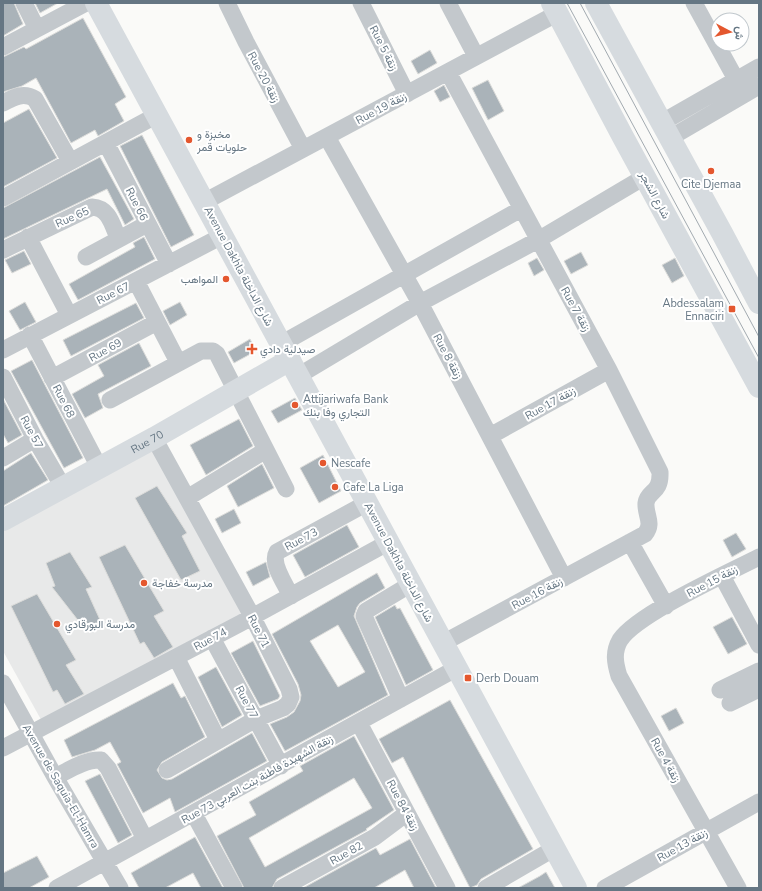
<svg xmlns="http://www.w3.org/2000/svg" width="762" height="891" font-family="'Nunito Sans',Vazirmatn,sans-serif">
<rect width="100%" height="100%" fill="#fafaf8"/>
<path fill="#e8e9e9" d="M162,441L261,619L44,725L3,651V529Z"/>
<path fill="#aab3b9" stroke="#dcdcda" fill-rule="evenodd" d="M3,3H14L23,24L3,36Z
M35,3H58L40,13Z
M83,18L126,97L115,104L124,121L98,136L95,130L71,143L36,78L22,86L3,92V57L24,47L26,49Z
M430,50L437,63L418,74L411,61Z
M488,80L504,111L488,120L472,88Z
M444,85L450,97L440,102L434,91Z
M29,109L57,158L3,187V123Z
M142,135L194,235L171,247L120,146Z
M100,157L134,219L125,225L107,189L3,239V208Z
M144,237L155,259L78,300L69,284L135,247L133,243Z
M24,251L31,264L12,273L5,260Z
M581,252L588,265L571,274L564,261Z
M537,258L544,270L534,276L528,263Z
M675,258L684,276L672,283L662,265Z
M25,302L36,322L20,330L9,311Z
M180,302L187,315L170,325L163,311Z
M136,303L144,318L71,356L63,340Z
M250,339L256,351L234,363L228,352Z
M139,343L151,366L98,394L103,408L85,418L72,394L104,376L98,365Z
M32,360L83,458L64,468L11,371Z
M295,398L302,410L278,423L271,411Z
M3,399L22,435L8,443L3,434Z
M239,419L253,446L206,475L190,445Z
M31,453L48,480L3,506V471Z
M323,455L341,491L319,503L300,468Z
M262,464L274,488L238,507L227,486Z
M157,486L187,533L182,536L200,571L181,580L135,498Z
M234,509L241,523L222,533L215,519Z
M347,525L359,547L305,577L293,555Z
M736,533L746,549L732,557L723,540Z
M125,545L164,611L154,616L173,647L154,658L144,642L140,644L99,557Z
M70,552L92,587L86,589L101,622L84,628L52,587L55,586L46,563Z
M266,562L270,577L253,586L246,572Z
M377,573L385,588L360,603L357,607L354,616L388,695L285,751L270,724L287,717L294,712L300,701L301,695L298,684L272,634ZM338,625L365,672L338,687L310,641Z
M37,594L76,660L66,665L84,694L65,704L57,690L53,692L11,606Z
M395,605L397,609L400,608L433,670L406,685L375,617Z
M732,617L747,644L728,654L713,627Z
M253,641L280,696L278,699L260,706L231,653Z
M216,667L242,715L222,727L198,677Z
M173,683L181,698L185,696L205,737L162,762L157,770L162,778L167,780L172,779L252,733L267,761L175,812L170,798L143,813L117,764L121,762L110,742L95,750L72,757L64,740Z
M450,700L533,849L481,879L477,885L470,888L403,757L392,763L379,739Z
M676,708L684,723L669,731L661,716Z
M354,736L394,810L366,829L367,830L277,879L272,888H244L217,836L256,815L249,802L303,771L300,766ZM354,778L372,808L265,867L249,838Z
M100,774L132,835L118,843L85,781Z
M195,837L223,888H201L193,873L165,888H139L131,873Z
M410,839L436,888H414L405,870L374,888H303L376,848L380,855Z
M37,856L49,877L29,888H3V873Z
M546,872L555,888H518L540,876Z"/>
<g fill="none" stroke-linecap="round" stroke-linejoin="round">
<path stroke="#c3c8cc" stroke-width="17" d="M24,3L37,29
M227,3L246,42L303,149
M361,3L407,94
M448,3L476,56
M694,3L744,94
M3,47L86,3
M3,103C14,97 24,92 35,99L70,161
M661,123L759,67
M327,137L420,303L564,578
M670,138L759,86
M106,143L169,264
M3,198L157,115
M204,202L558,13
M28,237L69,315
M3,250L92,207C109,208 112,224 118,238
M86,257L147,224
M136,281L178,362
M30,335L99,467
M281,344L521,209
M3,350L222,236
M298,376L420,303L538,240L646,176
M3,377L35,439L63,487
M52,378L157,322
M110,400L201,351H213L217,354L286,489
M490,436L609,370
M154,438L252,616L289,689L291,697L288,704L283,708L256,719L167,770
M3,458L35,439
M187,498L266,450
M630,542L666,606
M722,576L759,645
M291,596C286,585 270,564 277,552L367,503
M212,638L281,766
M443,643L645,534C654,523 645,515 646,503C648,490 661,494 660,472L609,370L448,72
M176,657L218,740
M3,683L55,777L120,888
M720,690L759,671
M401,699L364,616L366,611L411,584
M730,703L759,689
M359,723L447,888
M3,748L241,623L389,542
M55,777C69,770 86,759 101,760L108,768L145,839
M194,814L234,888
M57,888L457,668
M282,888L375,837L407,813
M486,888L555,848
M605,888L759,802
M738,888L619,676C615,663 613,652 620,640C637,614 728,573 759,557"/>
<g stroke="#d6dbdf" stroke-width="22">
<path d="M96,3L576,888"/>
<path id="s1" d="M3,520L154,438L290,360"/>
</g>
<path stroke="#d6dbdf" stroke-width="22" d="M552,3L623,137L759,387
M596,3L722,233L759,303"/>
<path stroke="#a2aab0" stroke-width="1" d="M567,3L759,358
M580,3L759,337"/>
</g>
<g fill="#e4572e" stroke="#fff" stroke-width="1.5">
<circle cx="189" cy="140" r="4"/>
<circle cx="711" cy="171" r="4"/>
<circle cx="226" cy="279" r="4"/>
<rect x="728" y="305" width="8" height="8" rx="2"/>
<path d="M250 343h4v4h4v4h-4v4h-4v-4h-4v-4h4z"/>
<circle cx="295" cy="405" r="4"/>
<circle cx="323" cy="463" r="4"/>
<circle cx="335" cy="487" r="4"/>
<circle cx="144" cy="583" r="4"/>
<circle cx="57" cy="624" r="4"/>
<rect x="464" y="674" width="8" height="8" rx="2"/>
</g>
<g text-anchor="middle" stroke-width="4" stroke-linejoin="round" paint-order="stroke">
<g font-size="11" fill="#657683" stroke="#fff">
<text transform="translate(384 48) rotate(63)" y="4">Rue 5 زنقة</text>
<text transform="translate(264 77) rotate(62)" y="4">Rue 20 زنقة</text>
<text transform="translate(381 108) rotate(-28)" y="4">Rue 19 زنقة</text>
<text transform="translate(655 195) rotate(62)" y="4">شارع الشجر</text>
<text transform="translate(137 204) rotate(63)" y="4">Rue 66</text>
<text transform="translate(72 217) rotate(-24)" y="4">Rue 65</text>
<text transform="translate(239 266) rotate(62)" y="4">Avenue Dakhla شارع الداخلة</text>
<text transform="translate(113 293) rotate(-27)" y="4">Rue 67</text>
<text transform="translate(576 309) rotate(61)" y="4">Rue 7 زنقة</text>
<text transform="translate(105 350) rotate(-29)" y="4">Rue 69</text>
<text transform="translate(448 356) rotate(62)" y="4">Rue 8 زنقة</text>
<text transform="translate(64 401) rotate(63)" y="4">Rue 68</text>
<text transform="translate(550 403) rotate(-29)" y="4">Rue 17 زنقة</text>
<text transform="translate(32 432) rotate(62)" y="4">Rue 57</text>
<text dy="4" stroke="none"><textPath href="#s1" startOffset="164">Rue 70</textPath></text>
<text transform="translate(301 539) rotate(-28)" y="4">Rue 73</text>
<text transform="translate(399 562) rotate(62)" y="4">Avenue Dakhla شارع الداخلة</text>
<text transform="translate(712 581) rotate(-28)" y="4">Rue 15 زنقة</text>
<text transform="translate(537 593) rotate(-28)" y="4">Rue 16 زنقة</text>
<text transform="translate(259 631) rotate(63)" y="4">Rue 71</text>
<text transform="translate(210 639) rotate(-28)" y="4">Rue 74</text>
<text transform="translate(247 702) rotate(62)" y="4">Rue 77</text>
<text transform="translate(666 760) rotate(61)" y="4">Rue 4 زنقة</text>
<text transform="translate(257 779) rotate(-29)" y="4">Rue 73 زنقة الشهيدة فاطنة بنت العربي</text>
<text transform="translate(61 786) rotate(60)" y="4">Avenue de Saquia-El-Hamra</text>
<text transform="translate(403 805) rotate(62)" y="4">Rue 84 زنقة</text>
<text transform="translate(682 845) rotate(-29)" y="4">Rue 13 زنقة</text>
<text transform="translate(346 853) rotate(-29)" y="4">Rue 82</text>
</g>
<g font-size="11" fill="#657683" stroke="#fff" text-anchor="start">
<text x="197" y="138">مخبزة و<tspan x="197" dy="13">حلويات قمر</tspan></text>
<text x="711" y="188" text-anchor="middle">Cite Djemaa</text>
<text x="218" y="283" text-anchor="end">المواهب</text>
<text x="724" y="307" text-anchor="end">Abdessalam<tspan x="724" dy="13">Ennaciri</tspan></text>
<text x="260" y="353">صيدلية دادي</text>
<text x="303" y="403">Attijariwafa Bank<tspan x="303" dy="13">التجاري وفا بنك</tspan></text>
<text x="331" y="467">Nescafe</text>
<text x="343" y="491">Cafe La Liga</text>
<text x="152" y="587">مدرسة خفاجة</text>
<text x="65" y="628">مدرسة البورقادي</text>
<text x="476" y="682">Derb Douam</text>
</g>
</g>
<rect width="762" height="891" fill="none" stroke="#657683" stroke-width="8"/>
<g transform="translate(730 32) rotate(97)"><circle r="19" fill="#ffffff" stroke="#c1c8cd"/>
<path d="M0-3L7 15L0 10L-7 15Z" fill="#e4572e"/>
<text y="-6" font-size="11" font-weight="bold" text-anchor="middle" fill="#657683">ش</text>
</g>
</svg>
